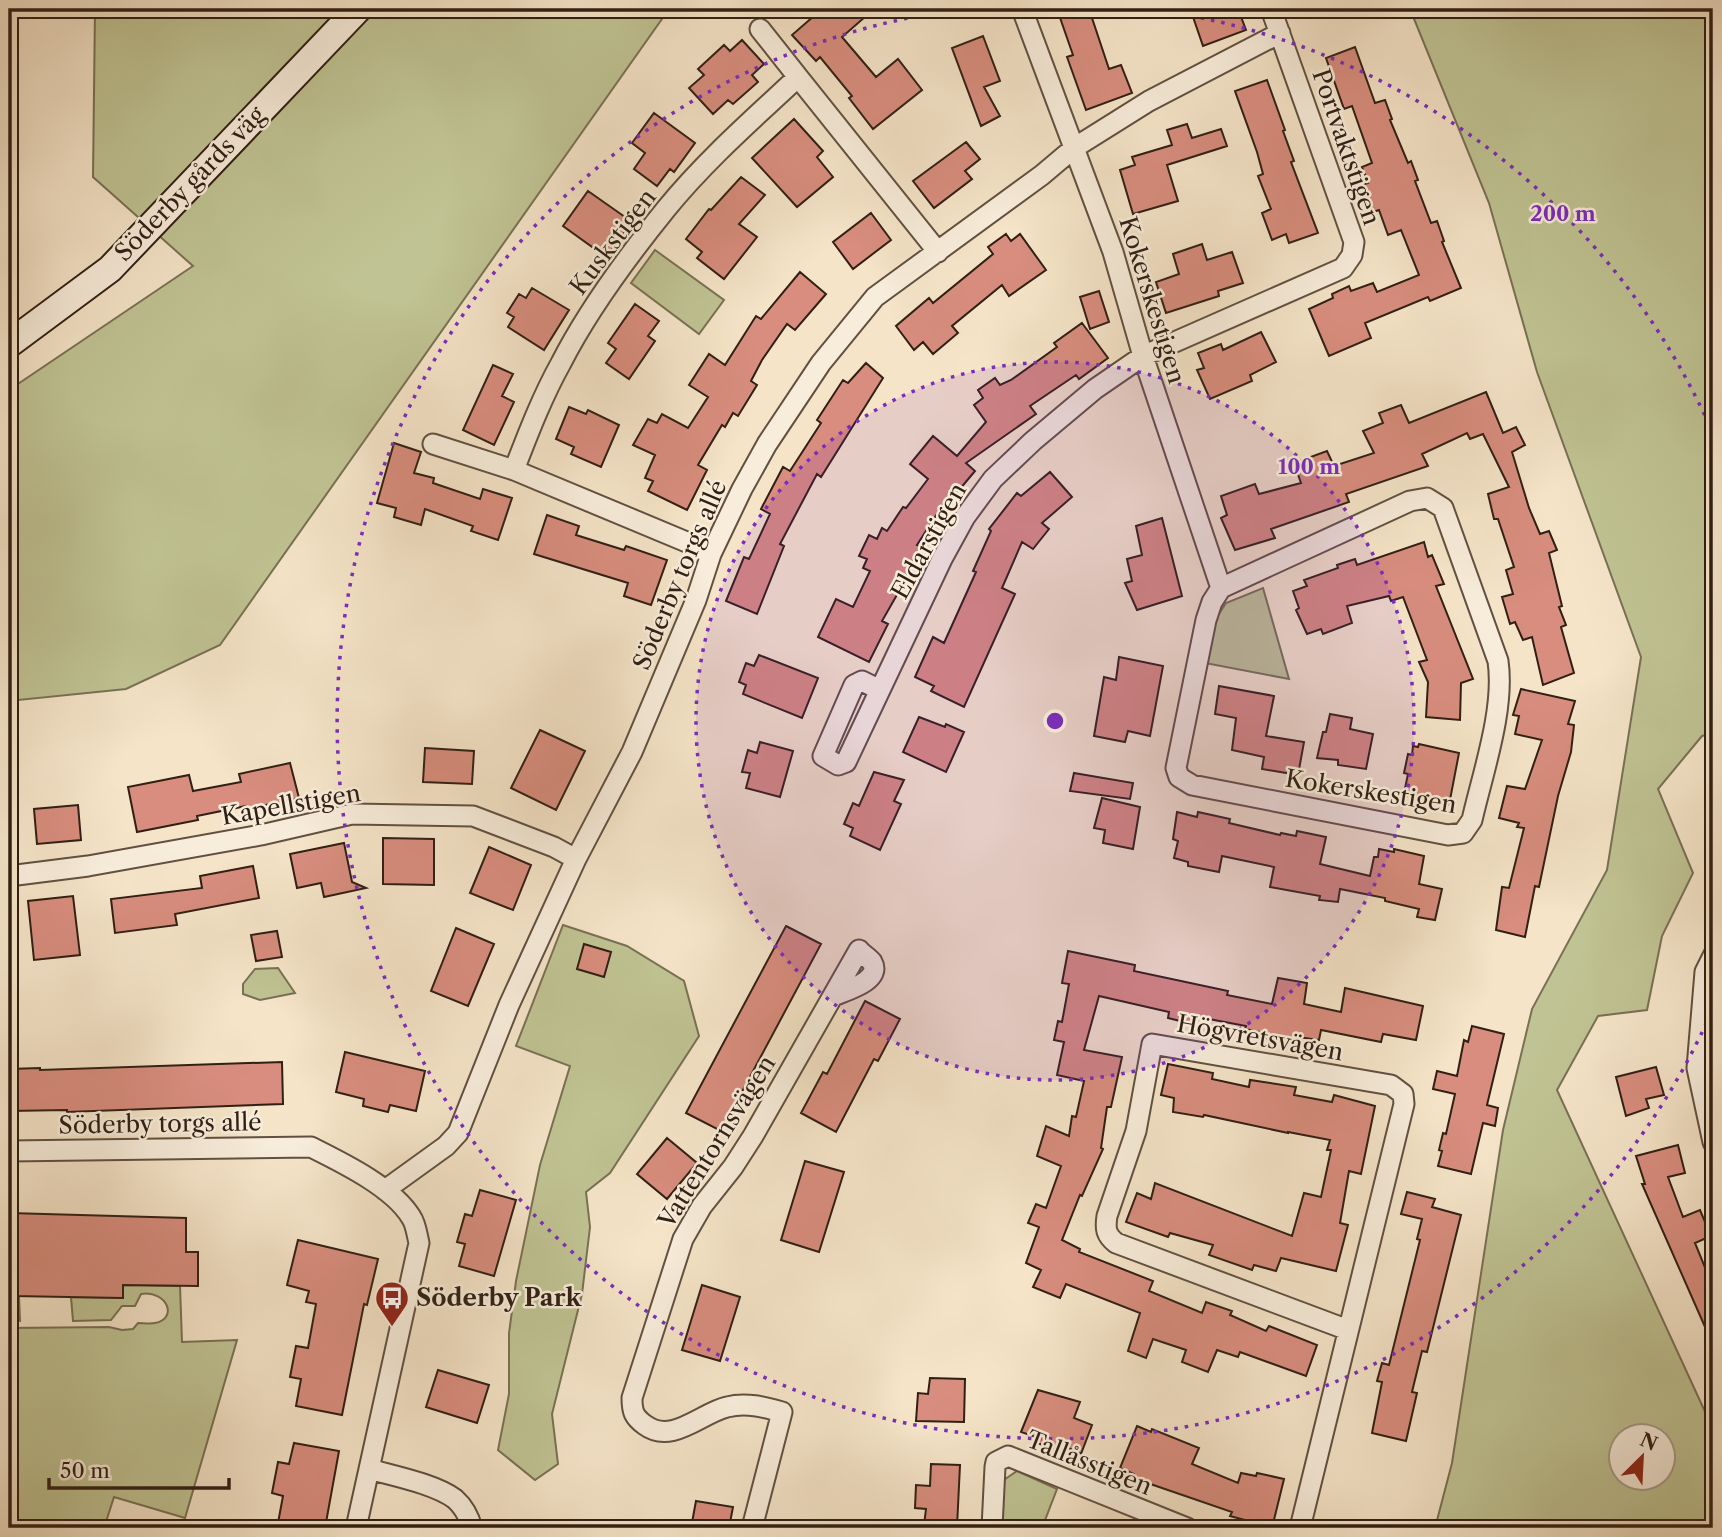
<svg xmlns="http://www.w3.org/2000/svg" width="1722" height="1537" font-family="'Libre Caslon Text',serif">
<rect width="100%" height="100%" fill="#f5e4c8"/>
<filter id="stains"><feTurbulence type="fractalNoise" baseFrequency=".00286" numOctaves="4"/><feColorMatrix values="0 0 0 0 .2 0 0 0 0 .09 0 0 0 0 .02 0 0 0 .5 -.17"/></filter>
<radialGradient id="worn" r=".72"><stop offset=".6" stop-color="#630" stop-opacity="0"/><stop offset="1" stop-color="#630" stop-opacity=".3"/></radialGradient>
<path fill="#c0c393" stroke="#787154" stroke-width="2" fill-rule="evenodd" d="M95,9H669L220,645L126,689L9,701V390L193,266L93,177Z
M1410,9H1713V733L1702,736L1658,789L1693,873L1662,936L1647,1010L1598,1016L1557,1090L1713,1429V1528H1435L1452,1463L1503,1130L1532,1009L1607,870L1641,657L1537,372L1489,203ZM1620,1436H1662V1478H1620Z
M655,250L724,300L699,334L631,283Z
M1263,588L1289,679L1205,663L1215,620L1226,603Z
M563,925L627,946L684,981L699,1036L610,1173L586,1192L590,1227L582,1294L552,1414L558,1464L535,1480L498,1450L509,1394V1333L516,1281L540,1165L570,1066L516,1046Z
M278,968L295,993L260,1000L243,994V984L255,969Z
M9,1284H13V1296H19L20,1321L9,1320Z
M123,1285L180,1286L182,1342L237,1340L185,1518L114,1497L104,1528H9V1328L109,1327L122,1330L133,1329L138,1323C143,1323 150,1324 155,1323C178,1319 168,1290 141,1294L135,1306H122L111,1320L73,1321L71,1297L123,1298Z
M1017,1471L1057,1489L1042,1528H999L1001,1482Z"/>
<path fill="#d88d7e" stroke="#301f14" stroke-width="2" d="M822,9H874L842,37L876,77L898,59L922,90L873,129L849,98L852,96L820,57L816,61L792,35Z
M1057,9H1089L1109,69L1121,65L1132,93L1086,110L1067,57L1073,55Z
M1208,9H1238L1246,30L1203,46L1192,14Z
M983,36L1000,81L984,87L1000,116L981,126L952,48Z
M742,40L764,64L752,75L758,82L733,104L728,100L713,114L689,88L704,75L698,69L724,45L730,51Z
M1355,47L1375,103L1385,100L1392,119L1390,120L1408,163L1411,161L1418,180L1415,181L1431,223L1437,221L1444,241L1442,242L1461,288L1430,301L1428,297L1365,323L1371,338L1329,356L1309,309L1333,298L1332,294L1349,286L1351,291L1373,283L1377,292L1419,275L1401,230L1388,235L1379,210L1373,212L1362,185L1368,183L1362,167L1372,163L1352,106L1344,109L1326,58Z
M1267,80L1285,130L1283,131L1294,161L1291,162L1318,233L1289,243L1286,234L1272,240L1262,213L1271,209L1258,176L1263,174L1257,152L1235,91Z
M654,113L695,143L674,172L670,169L657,186L634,169L645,153L632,143Z
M794,119L823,151L817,157L833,177L797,207L752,158Z
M1187,124L1192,138L1221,129L1227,146L1167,165L1178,201L1133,214L1120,170L1135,165L1132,157L1172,145L1167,130Z
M966,142L980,159L965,171L972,179L934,208L913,181Z
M741,177L765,195L739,224L757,237L724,279L697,258L702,252L686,239L709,209L711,210Z
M588,191L632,222L606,257L563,226Z
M871,213L891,240L853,269L833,242Z
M1006,234L1011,241L1020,234L1046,270L1009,296L1002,285L952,326L958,333L933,354L923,342L914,350L896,326L929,298L933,303L993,254L988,247Z
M1202,244L1207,260L1232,252L1243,283L1218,291L1219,296L1166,313L1156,282L1179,274L1173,254Z
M800,272L826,294L795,330L787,324L762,360L751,381L757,385L738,416L733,413L725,427L722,425L698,465L707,470L687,510L648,491L653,481L645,478L655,455L633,445L648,419L657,423L662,414L688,428L708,397L689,385L709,354L725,365L756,316L761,319Z
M532,288L569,310L544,350L508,327L514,317L507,313L519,294L526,298Z
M1099,291L1109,322L1090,329L1080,297Z
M635,304L659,321L648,336L655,341L629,379L606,363L616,349L608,343Z
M1082,323L1108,358L1079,379L1076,375L1030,406L1036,414L966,463L975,471L949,502L946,500L917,545L920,546L902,586L882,621L888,624L869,662L818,637L836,599L853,607L870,571L863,568L867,559L859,556L869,535L877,539L882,528L887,531L903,507L906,508L928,479L910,464L933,436L957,456L986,422L974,405L983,398L978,390L995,378L1000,385L1011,380L1057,347L1054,343Z
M1261,332L1276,362L1250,375L1252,381L1210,399L1197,370L1204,368L1198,353L1221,344L1223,350Z
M866,363L883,378L821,477L817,474L780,544L784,546L757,614L726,601L744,557L749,559L770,514L761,509L783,467L790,471L821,423L817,420L843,380L848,383Z
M493,365L513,374L502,396L514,402L494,445L463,430Z
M1486,392L1503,433L1516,427L1525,445L1512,452L1529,508L1540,534L1549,531L1557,550L1549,553L1562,606L1559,607L1566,625L1561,627L1574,673L1543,685L1532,637L1523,640L1515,622L1510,624L1502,597L1513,594L1506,570L1514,567L1498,519H1494L1488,494L1509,487L1483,434L1470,439L1467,433L1422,454L1428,466L1346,494L1349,502L1271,529L1275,538L1235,550L1221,518L1227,515L1221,496L1255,484L1259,494L1301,483L1294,463L1327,451L1334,466L1374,453L1363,431L1383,423L1379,413L1401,405L1409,423Z
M569,407L586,414L588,410L619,425L601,467L571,454L574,447L556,439Z
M394,443L421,452L414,473L434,478L433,483L480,499L483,489L512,498L498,540L471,531L473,526L425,509L421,525L394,517L396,508L377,503Z
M1050,472L1072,497L1042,523L1049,529L1033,549L1022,542L1002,588L1015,594L964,707L931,691L934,686L915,677L933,637L944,643L976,572L973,571L991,531L989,529L1017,493L1021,496Z
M547,515L579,526L576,535L624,550L626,546L667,560L651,605L624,596L628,583L534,554Z
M1162,518L1182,596L1137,610L1125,583L1132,581L1127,559L1142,555L1136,526Z
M1424,542L1428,557L1432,555L1444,584L1436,586L1473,679L1461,683L1460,720L1426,717L1428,682L1419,662L1427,660L1403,597L1391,601L1389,596L1347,606L1352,623L1323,634L1321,629L1307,634L1296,610L1299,608L1293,591L1307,586L1304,580L1338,568L1337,565L1355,559L1357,565Z
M759,655L818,678L802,718L743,694L746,685L739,682L746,663L754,666Z
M1119,657L1163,666L1150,736L1128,731L1125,742L1094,736L1104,677L1116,680Z
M1219,686L1274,696L1266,736L1304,742L1298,775L1262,769L1264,757L1232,750L1236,718L1215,714Z
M1521,689L1575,701L1568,724L1574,725L1571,752L1558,796L1539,887L1535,886L1525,937L1496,930L1502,887L1509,888L1524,828L1517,827L1519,823L1499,818L1507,786L1525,789L1542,740L1515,734L1519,716L1513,715Z
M1330,714L1352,718L1350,729L1373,734L1366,769L1338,765V760L1317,758L1323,732H1326Z
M919,717L945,727L946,724L964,732L946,772L903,752Z
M540,730L585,751L556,810L511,788Z
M760,742L793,751L780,797L746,788L750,773L742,772L748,750L757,753Z
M1419,744L1459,753L1449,805L1404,793L1408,774L1404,773L1408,754L1412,755L1413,746L1418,747Z
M425,748L474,751L472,784L423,782Z
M290,763L299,798L247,809L246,806L197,816L198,820L137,832L128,787L189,775L193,791L241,782L239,774Z
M874,772L904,780L894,801L901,804L880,850L850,836L853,828L844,824L853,803L859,806Z
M1074,773L1133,783L1130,799L1070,791Z
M1102,798L1140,807L1133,849L1103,843L1105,830L1094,828Z
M78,805L81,840L37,844L34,809Z
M1177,812L1197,817L1198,812L1230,819L1229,823L1280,835L1281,833L1296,836L1297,831L1326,837L1320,864L1370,876L1374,857H1378L1379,849L1394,852V849L1424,856L1419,884L1442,889L1435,920L1417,917L1419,909L1385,901V898L1340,889L1338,902L1319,900L1320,896L1270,887L1274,867L1222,856L1219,872L1188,866V862L1174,858L1178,841L1173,839Z
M383,838L434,839V885L383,884Z
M344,843L352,882L366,888L324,897L321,883L297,888L290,854Z
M489,847L531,865L513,910L470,893Z
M253,866L259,898L175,914L177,925L115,933L111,899L202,888L200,876Z
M73,896L80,955L34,960L28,901Z
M786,926L821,944L721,1131L686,1113Z
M456,928L494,944L468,1006L431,991Z
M277,931L282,957L256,961L251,935Z
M584,944L611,952L604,977L577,969Z
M1068,951L1135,965L1134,971L1228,991L1227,995L1272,1004L1278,978L1307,983L1304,1004L1341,1012L1345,988L1423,1006L1416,1040L1383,1034L1381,1042L1321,1030L1319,1040L1298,1037L1297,1042L1265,1038V1033L1245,1029L1246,1026L1193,1016L1192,1024L1168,1018L1169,1012L1099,996L1084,1050L1122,1057L1111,1107H1107L1101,1148L1103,1149L1082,1196L1080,1195L1062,1240L1080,1249L1079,1252L1153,1281L1149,1291L1202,1313L1206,1302L1232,1311L1230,1315L1266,1331L1269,1326L1317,1345L1306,1376L1240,1352L1238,1357L1217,1350L1208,1372L1182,1362L1186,1350L1153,1339L1146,1358L1128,1351L1140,1313L1066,1284L1060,1298L1033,1287L1041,1270L1026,1263L1039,1227L1028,1223L1036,1204L1046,1208L1061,1166L1037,1156L1046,1126L1069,1136L1072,1116L1076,1117L1084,1081L1057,1075L1064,1042L1054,1040L1058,1021L1062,1022L1069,984L1062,983Z
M865,1001L900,1019L878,1061L874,1059L836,1132L801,1113L823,1072L827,1074Z
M1472,1026L1504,1034L1487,1105L1498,1108L1495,1126L1483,1123L1471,1174L1438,1166L1442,1151L1439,1150L1443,1133L1446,1134L1455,1094L1433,1089L1437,1071L1457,1076L1464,1040L1468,1042Z
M345,1052L425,1071L416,1111L390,1105L388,1112L363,1106L364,1099L336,1092Z
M282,1062L283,1104L67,1112V1110L9,1111V1069L40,1068V1070Z
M1168,1064L1213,1073L1212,1079L1249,1087L1250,1080L1296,1087L1294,1095L1332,1102L1334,1095L1375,1106L1361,1174L1349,1171L1340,1223L1348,1225L1336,1271L1281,1258L1276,1271L1254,1265L1252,1270L1209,1255L1213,1245L1170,1233L1168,1237L1126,1222L1137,1193L1151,1199L1155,1183L1292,1236L1304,1193L1321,1197L1331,1150H1327L1330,1140L1288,1132V1133L1204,1115L1203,1117L1173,1112L1174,1098L1161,1095Z
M1656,1067L1664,1095L1646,1099L1649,1108L1626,1116L1616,1077Z
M667,1138L697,1163L667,1199L637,1174Z
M1678,1145L1685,1173L1668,1177L1683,1217L1700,1210L1711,1236L1695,1243L1713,1287V1345L1642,1184H1645L1636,1156Z
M805,1161L844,1172L819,1252L781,1240Z
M480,1190L516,1200L494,1276L459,1266L465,1244L457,1242L465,1214L472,1216Z
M1407,1192L1435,1199L1432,1207L1461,1215L1427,1352L1422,1351L1412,1392L1417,1393L1406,1441L1372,1433L1382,1382L1377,1381L1382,1363L1389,1365L1420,1240L1417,1239L1422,1219L1401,1214Z
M9,1213L186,1218V1252H198V1286L123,1285V1298L13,1296V1284H9Z
M298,1240L378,1259L367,1305L364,1304L342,1415L296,1406L301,1379L290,1377L296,1346L308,1348L316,1304L306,1302L309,1291L287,1285Z
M702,1285L740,1297L720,1361L682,1350Z
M438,1370L489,1385L477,1423L426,1407Z
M930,1378L965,1379L964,1422L916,1421L918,1393L928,1394Z
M1038,1390L1080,1402L1074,1418L1092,1425L1081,1454L1062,1445L1060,1451L1034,1442L1036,1437L1021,1432Z
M1137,1426L1151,1432L1152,1429L1199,1448L1192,1464L1238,1483L1241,1473L1256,1476L1257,1473L1284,1479L1272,1528L1245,1523V1520L1230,1516L1232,1512L1133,1478L1134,1474L1120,1468Z
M294,1443L339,1451L325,1528H304L278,1523L283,1496L272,1493L278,1462L289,1464Z
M931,1464L960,1465L957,1527L924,1525L926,1509L915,1508L916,1485L930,1486Z
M696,1501L733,1507L729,1528H691Z"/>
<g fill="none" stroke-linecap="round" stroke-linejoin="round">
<g stroke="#615041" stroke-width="23">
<path id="street" d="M1022,9L1113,252L1143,356L1221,588L1212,602L1206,620L1176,768L1179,777L1192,785L1448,835L1463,833L1472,820C1483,772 1505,709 1498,661L1443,508L1427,498L1410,501L1221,588
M760,29L798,77
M433,444L514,470
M711,554L689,543L514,470C528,434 542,397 561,363C589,308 628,256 666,209C705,161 753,119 798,77L938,252
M880,690L846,762L838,765L823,756L854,685L862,681L880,690L942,559L965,517L993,479L1033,441L1095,389L1143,356L1343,268L1352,255L1354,242L1271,9
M9,876L88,866L261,835L352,814L473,816L554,847L576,859
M1713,956L1705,972L1697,1068L1713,1142
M9,1151L311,1147C341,1162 393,1187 411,1217C416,1224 417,1235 419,1243L356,1528
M385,1190L446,1146L458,1133L509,1005L576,859L632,752L696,600L711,554L742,489L767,444L821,363L875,297L1042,175L1074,148L1149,101L1280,33
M369,1469C394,1476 435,1484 455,1499C464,1507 469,1517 472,1528
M752,1528L782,1412C764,1407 746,1402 727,1407C701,1413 672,1445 645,1425C634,1417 632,1412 632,1398L683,1239L702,1206L733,1167L753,1136L859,950C862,954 869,958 872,962C883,981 844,991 833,996
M992,1528L995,1467L996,1462L1008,1456L1187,1528
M1300,1528L1404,1104L1403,1094L1391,1085L1152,1044L1136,1131L1107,1216C1105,1229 1106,1235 1116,1243L1348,1330"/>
</g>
<g stroke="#301f14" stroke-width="30">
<path id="secondary" d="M9,344L110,269L358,9"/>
</g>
<use href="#street" stroke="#f8eddb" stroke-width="19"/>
<use href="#secondary" stroke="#f8eddb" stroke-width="26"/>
</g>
<circle cx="1055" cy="721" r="359" fill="#7b2cbf" fill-opacity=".12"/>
<g fill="none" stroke="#7b2cbf" stroke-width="3.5" stroke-dasharray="3.5 7">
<circle cx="1055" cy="721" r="359"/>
<path d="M1711 1013A718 718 0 1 1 961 9M1149 9A718 718 0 0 1 1711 429"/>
</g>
<defs>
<g id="bus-pin" transform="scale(1.75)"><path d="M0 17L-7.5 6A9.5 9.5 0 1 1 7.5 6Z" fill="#8f2418" stroke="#f8eddb"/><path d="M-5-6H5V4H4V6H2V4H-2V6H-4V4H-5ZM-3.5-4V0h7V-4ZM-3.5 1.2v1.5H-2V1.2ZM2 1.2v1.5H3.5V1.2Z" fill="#fff"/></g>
</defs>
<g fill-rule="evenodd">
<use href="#bus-pin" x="392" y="1298"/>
</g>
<g text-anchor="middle" stroke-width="5" stroke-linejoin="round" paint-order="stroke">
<g font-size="24" fill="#301f14" stroke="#f8eddb">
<text transform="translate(1346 147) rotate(71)" y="8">Portvaktstigen</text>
<text transform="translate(190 184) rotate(-46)" y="8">Söderby gårds väg</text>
<text transform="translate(613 242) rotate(-53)" y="8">Kuskstigen</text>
<text transform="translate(1152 300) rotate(73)" y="8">Kokerskestigen</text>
<text transform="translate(929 541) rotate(-61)" y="8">Eldarstigen</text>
<text transform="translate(680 575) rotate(-67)" y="8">Söderby torgs allé</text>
<text transform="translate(1371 792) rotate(9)" y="8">Kokerskestigen</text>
<text transform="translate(291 805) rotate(-10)" y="8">Kapellstigen</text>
<text transform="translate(1260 1038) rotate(10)" y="8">Högvretsvägen</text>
<text transform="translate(160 1124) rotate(-1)" y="8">Söderby torgs allé</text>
<text transform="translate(717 1142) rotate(-58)" y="8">Vattentornsvägen</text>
<text transform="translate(1089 1463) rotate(22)" y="8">Tallåsstigen</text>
</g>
<g font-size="24" font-weight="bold" fill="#301f14" stroke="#f8eddb" text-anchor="start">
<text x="416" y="1306">Söderby Park</text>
</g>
</g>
<circle cx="1055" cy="721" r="10" fill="#7b2cbf" stroke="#f8eddb" stroke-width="3.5"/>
<g font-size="21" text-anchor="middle" font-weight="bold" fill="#7b2cbf" stroke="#f8eddb" stroke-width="5" stroke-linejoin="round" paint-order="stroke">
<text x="1563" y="221">200 m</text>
<text x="1309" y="474">100 m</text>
</g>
<rect width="1722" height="1537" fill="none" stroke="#f5e4c8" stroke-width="35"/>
<rect x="10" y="10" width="1701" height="1516" fill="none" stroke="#301f14" stroke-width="3.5"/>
<rect x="18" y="18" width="1687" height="1502" fill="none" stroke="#301f14" stroke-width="2"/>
<g transform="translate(1642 1457) rotate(24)"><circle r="33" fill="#f8eddb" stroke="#a89b8b" stroke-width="2"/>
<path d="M0-5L12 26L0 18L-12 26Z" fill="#8f2418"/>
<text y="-10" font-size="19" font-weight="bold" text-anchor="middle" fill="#301f14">N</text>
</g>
<path d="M49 1478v10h180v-10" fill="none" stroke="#301f14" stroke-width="3.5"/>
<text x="60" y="1478" font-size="21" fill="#301f14" stroke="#f8eddb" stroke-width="5" paint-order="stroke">50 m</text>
<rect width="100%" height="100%" filter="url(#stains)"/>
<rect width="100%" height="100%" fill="url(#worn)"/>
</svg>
